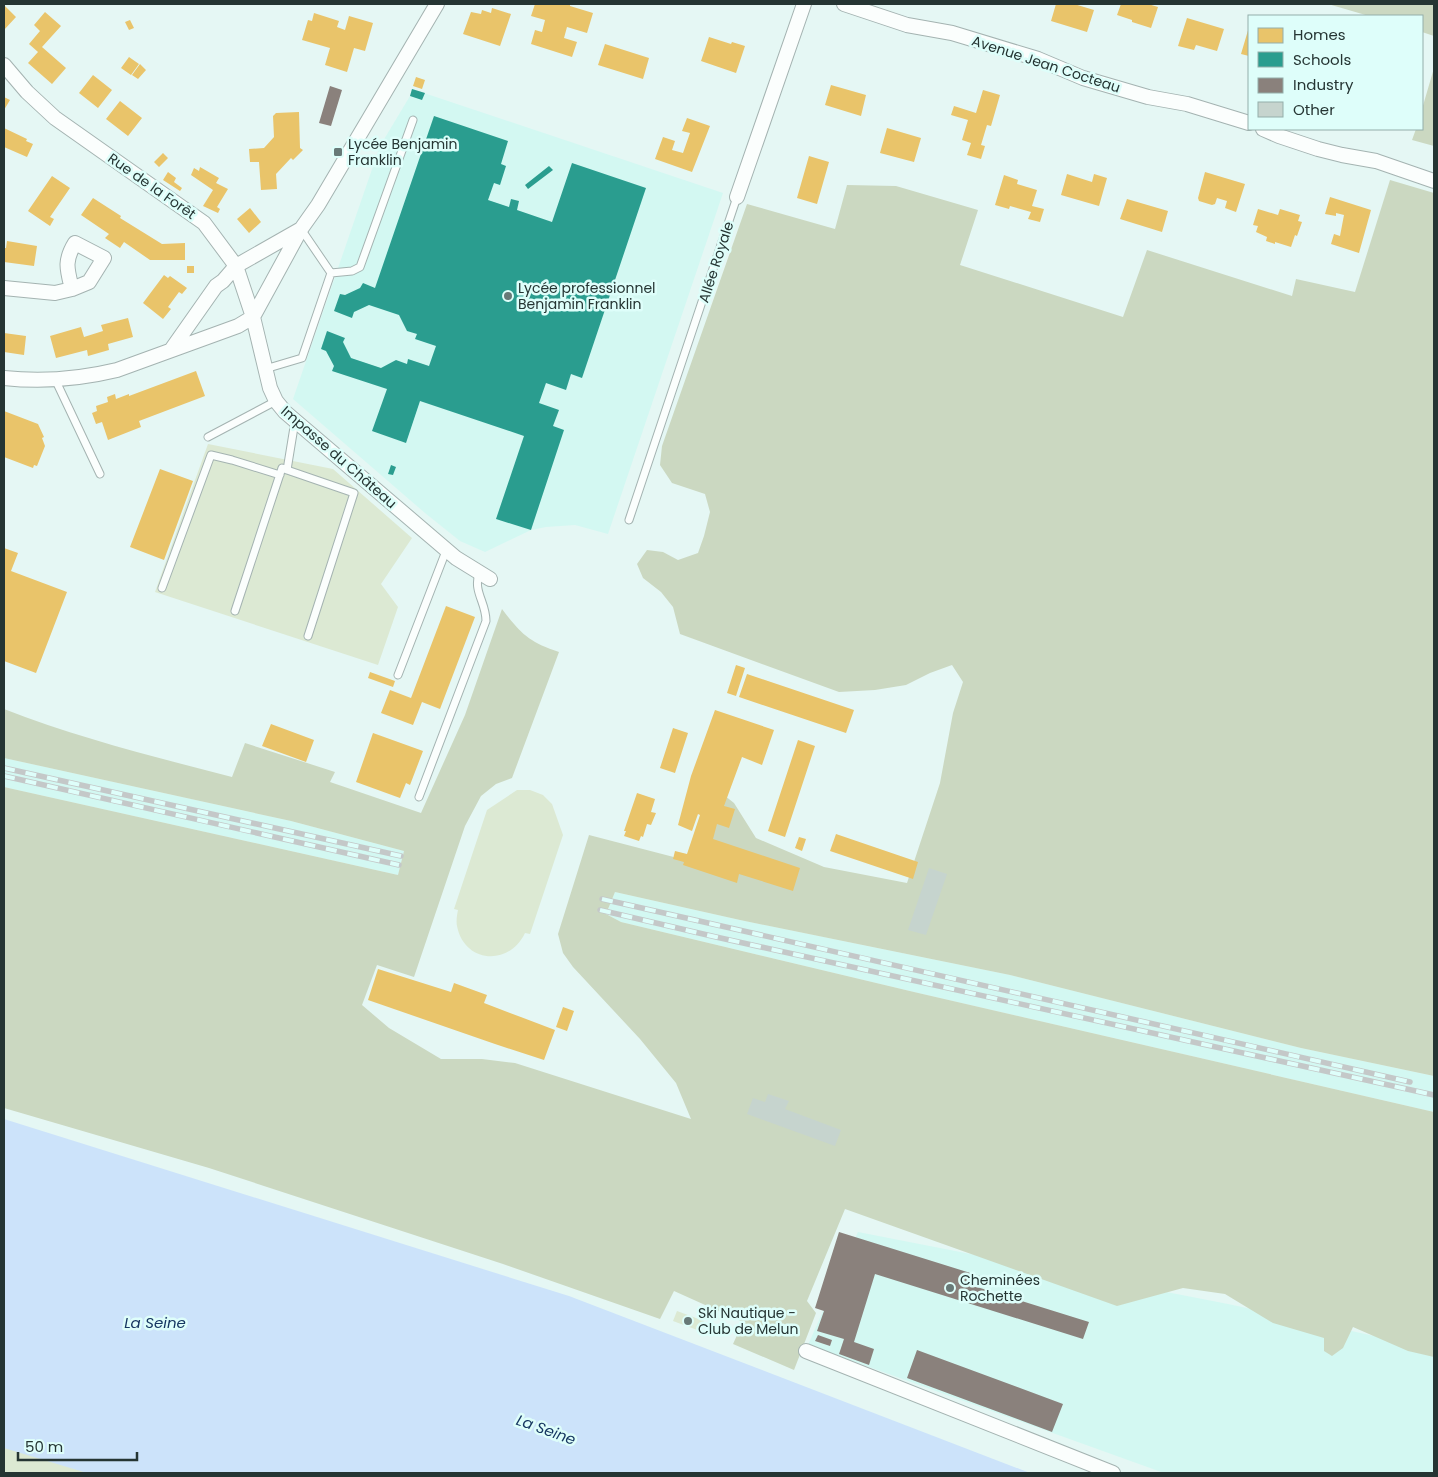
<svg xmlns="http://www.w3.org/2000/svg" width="1438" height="1477" font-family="Poppins,sans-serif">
<rect width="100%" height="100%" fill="#e5f7f4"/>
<path fill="#d3f8f2" d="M412,89L723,193L608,534L575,525L546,527L531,530L485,552L460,541L425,513L293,399L380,146L410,96Z
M4,758L291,821L404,851L398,875L4,787Z
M615,892L740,920L1010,975L1301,1048L1434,1076V1112L914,992L621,922L606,914Z
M858,1232L1228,1304L1434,1349V1473H1164L808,1345Z"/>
<path fill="#dce9d3" d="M208,444L333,469L412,538L381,584L398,607L378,665L155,592Z
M517,790H530L543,795L552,804L563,835L530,934L525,933C509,967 464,963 457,926C456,921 457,915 458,910L454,909L487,810Z
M677,1311L704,1321L700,1331L673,1321Z
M4,1447L89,1473H4Z"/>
<path fill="#cbd8c1" d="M1328,4H1434V36L1422,32V16H1369Z
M1434,68V146L1412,140L1416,129H1422V109Z
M1390,180L1434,193V1076L1301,1048L1010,975L740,920L615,892L606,914L621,922L914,992L1434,1112V1357L1408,1351L1353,1327L1343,1348L1332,1356L1324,1351V1338L1273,1323L1225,1294L1183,1288L1117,1306L845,1209L807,1301L816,1313L794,1370L733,1344L743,1322L674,1291L660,1319L503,1264L209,1168L4,1108V787L398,875L404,851L291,821L4,758V709C78,738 155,757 232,777L245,743L335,772L330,782L421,813L465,715L502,609C521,634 529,642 559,652L512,778L496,784L481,796L465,826L414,977L377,965L362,1005L389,1028L441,1059H482L515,1063L691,1119L676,1083L640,1039L573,967L563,953L558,934L589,835L689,861L715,788L734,803L756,838L824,867L907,883L940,783L953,713L963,682L952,665L930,673L906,685L875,690L839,692L680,634L673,607L661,592L643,578L637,564L647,550L663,552L678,560L698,553L704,536L710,512L705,494L672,483L660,465L662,446L747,204L835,229L847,185L896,186L978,210L960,265L1123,317L1147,250L1292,296L1296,279L1355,292Z"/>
<path fill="#cce3fa" d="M4,1119L569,1296L1030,1473H87L4,1448Z"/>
<path fill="#e9c46a" d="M535,4H570V6L593,13L587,33L567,27L564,38L577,42L572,57L531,44L535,30L542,32L545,20L531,16Z
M1056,4H1074L1094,10L1087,32L1051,21Z
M1121,4H1148L1158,7L1151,28L1132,22V20L1117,15Z
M4,5L16,17L4,30Z
M492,8L511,14L500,46L463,34L471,12L481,14L482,10L491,13Z
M45,12L61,26L42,47L66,68L52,84L28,63L38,52L29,44L40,31L34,25Z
M314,13L339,21L337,27L345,30L349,16L373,23L365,51L354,48L347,72L325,65L330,48L302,40L308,20L312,21Z
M1187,18L1224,29L1217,51L1196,45L1194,50L1178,46Z
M130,20L134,28L129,30L125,22Z
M1249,27V56L1241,54Z
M709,37L731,44L732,42L745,46L736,73L701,61Z
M605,44L649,58L643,79L598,65Z
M129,57L139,64L131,75L121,68Z
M140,64L146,70L138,79L132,75Z
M93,75L112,90L98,108L79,93Z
M416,77L425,80L422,89L413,86Z
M831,85L866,95L861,116L825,105Z
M983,90L1000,95L991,126L987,125L981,145L985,146L981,159L967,155L971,143L962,140L968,120L951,115L954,106L976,113Z
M4,97L10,100L4,110Z
M120,101L142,118L128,136L106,119Z
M299,112L300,148L303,150L293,160L291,158L276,174L277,189L261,190L259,162H250L249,149L264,148L274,137L273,116L276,113Z
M687,118L710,126L692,172L655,159L663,137L675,141L672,150L683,153L690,133L682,131Z
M4,128L27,139L26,141L33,144L27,157L4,147Z
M887,128L921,138L914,162L880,153Z
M163,153L168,158L159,167L154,162Z
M809,156L829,162L817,204L797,198Z
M200,167L219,178L216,183L228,189L217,207L220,209L218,213L203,206L213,190L191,175L194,168L199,171Z
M168,172L176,178L174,182L182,188L180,191L163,180Z
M1205,172L1245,184L1236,212L1225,208L1227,201L1217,198L1215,204L1212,205L1199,201L1198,198Z
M1067,174L1092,182L1094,174L1107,178L1099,206L1061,195Z
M1004,175L1018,180L1017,184L1037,190L1032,206L1044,209L1040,222L1028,219L1031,212L1010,206L1009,209L995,205Z
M52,176L70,188L50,217L54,219L50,226L28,211Z
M1330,197L1371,210L1359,253L1331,244L1334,234L1340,236L1344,215L1336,213V216L1325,214Z
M93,198L121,216L120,218L162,244L185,243V260H150L124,242L120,248L105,238L109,234L81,215Z
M1127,199L1168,211L1162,232L1120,219Z
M250,208L261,222L249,233L237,219Z
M1258,209L1278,215L1280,209L1300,215L1298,221L1302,222L1297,236L1295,235L1291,247L1275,242V244L1266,241L1267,237L1256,232L1258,226L1253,225Z
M7,241L37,246L34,266L4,262V248H6Z
M187,266H194V273H187Z
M164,275L168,278L170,276L187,288L182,294L179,292L168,307L171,309L163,319L143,303Z
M128,318L133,337L108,344L109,350L88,356L87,350L56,358L50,336L81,327L84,337L103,331L101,325Z
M4,333L26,336L24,355L4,352Z
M196,371L205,396L139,421L141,427L108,440L102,422L96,424L92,413L97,411L96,406L108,402L107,397L115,394L116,399L129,394V396Z
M4,411L38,424L44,437L42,438L45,446L37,466L34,465L33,468L4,457Z
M160,469L193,481L164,560L130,547Z
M4,548L18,553L11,571L67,592L36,673L4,661Z
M446,606L475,617L440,709L422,702L413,725L381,713L390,690L411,698Z
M736,665L745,668L736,696L727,693Z
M370,672L395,681L393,687L368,678Z
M747,674L854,710L846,733L739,697Z
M715,710L774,730L762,765L742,757L724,806L735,809L729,828L717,824L713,839L800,868L793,891L739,874L737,883L683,865L684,862L673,859L675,851L687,854L700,815L698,814L692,831L678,825L691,776Z
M271,724L314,740L306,762L262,746Z
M673,728L688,733L675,773L660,768Z
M373,733L423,751L410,785L406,783L400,798L356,782Z
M798,740L815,746L785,837L768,831Z
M637,793L655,799L651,812L656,813L651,825L647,824L643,837L641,836L639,841L624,836L626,831H624Z
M836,834L918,862L913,879L830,851Z
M799,837L806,839L802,851L795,848Z
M378,969L451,992L454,983L487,995L484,1003L555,1030L544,1060L495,1044L368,1000Z
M563,1007L574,1011L567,1031L556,1027Z"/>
<path fill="#2a9d8f" d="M412,89L425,93L422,100L410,96Z
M434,116L508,141L501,164L506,166L500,185L494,183L488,200L509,207L511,199L519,201L517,210L552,222L572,163L646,188L582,378L571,374L566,390L546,383L539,403L559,410L553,426L564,430L531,530L496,519L524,436L420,401L406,443L372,431L387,389L332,371L334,366L326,351L321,349L327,331L345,338L343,342L351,358L381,368L396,360L407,364L408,359L429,366L436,346L415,339L417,334L407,331L399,315L369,305L354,312L352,318L334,311L340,294L345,295L360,288L363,283L375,288Z
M549,166L553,170L528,189L525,185Z
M391,465L396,467L393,475L388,474Z"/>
<path fill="#8a817c" d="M330,86L342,90L331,126L319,123Z
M839,1232L980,1276L977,1287L1089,1322L1083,1339L875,1274L854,1342L874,1349L869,1365L839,1354L844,1339L817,1331L824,1311L815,1308Z
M818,1335L832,1340L830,1346L815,1341Z
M917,1350L1063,1404L1052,1432L907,1378Z"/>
<path fill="#c6d4ce" d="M929,868L947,874L926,935L908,930Z
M768,1094L789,1101L785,1109L841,1130L835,1146L747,1114L753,1098L765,1102Z"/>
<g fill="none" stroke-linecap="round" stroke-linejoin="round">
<g stroke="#a4b3b1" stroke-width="9">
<path id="lane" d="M331,273L352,271L360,267L413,120
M265,369L302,358L331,273L301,229
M55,379L100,474
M208,437L276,401
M287,470L295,421
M629,520L737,197
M162,588L211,455L232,460L280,475
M235,611L282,468L287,470L354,493L308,636
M398,675L446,551
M419,797L486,621C486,602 473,592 479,573"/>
</g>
<g stroke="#a4b3b1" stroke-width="16">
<path id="street" d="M844,4L907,25L952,33L1038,59L1083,78L1148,97L1187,104L1249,123
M4,65L27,92L55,118L204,223L236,266L253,317L270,388L276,401L285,412L456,558L490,579
M1263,129L1279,136L1318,149L1342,155L1376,161L1434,181
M737,197L804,4
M4,288L55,293L72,289L89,282L104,258L75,243C64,261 67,269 72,289
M171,350L216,286L223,281L236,266L301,229
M4,378C41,382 80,379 117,370L238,326L253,317L301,229L318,205L437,4
M806,1351L1113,1473"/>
</g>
<use href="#lane" stroke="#fbfefd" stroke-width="7"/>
<use href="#street" stroke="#fbfefd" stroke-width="14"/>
<g stroke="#c4c8c8" stroke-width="5.5">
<path id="rail" d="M4,768L401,856
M4,776L399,865
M602,899L1410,1082
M600,910L716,937L1434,1095"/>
</g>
<use href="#rail" stroke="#defefa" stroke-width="4" stroke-dasharray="11" stroke-linecap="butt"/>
</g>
<g fill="#687977" stroke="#defefa" stroke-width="2">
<rect x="333" y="147" width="10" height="10" rx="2.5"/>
<circle cx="508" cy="296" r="5"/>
<circle cx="950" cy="1288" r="5"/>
<circle cx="688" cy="1321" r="5"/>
</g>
<g text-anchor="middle" stroke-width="5" stroke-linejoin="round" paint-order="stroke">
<g font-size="14" fill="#253533" stroke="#defefa">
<text transform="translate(1046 64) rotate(18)" y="5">Avenue Jean Cocteau</text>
<text transform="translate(152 186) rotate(35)" y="5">Rue de la Forêt</text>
<text transform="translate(716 262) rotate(-72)" y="5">Allée Royale</text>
<text transform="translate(339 457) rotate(41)" y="5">Impasse du Château</text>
</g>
<g font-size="14" fill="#253533" stroke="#defefa" text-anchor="start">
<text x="348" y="149">Lycée Benjamin<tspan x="348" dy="16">Franklin</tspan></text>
<text x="518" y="293">Lycée professionnel<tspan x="518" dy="16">Benjamin Franklin</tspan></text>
<text x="960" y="1285">Cheminées<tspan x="960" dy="16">Rochette</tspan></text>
<text x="698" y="1318">Ski Nautique -<tspan x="698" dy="16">Club de Melun</tspan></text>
</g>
<g font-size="15" font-style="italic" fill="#163761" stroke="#defefa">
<text x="155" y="1328">La Seine</text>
<text transform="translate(546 1430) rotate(20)" y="5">La Seine</text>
</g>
</g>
<rect width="1438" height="1477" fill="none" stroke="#253533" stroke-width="10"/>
<rect x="1248" y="15" width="175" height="115" fill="#defefa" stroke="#94aeaa"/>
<rect x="1258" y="28" width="25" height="15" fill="#e9c46a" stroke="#94aeaa"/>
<text x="1293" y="40" font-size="15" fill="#253533">Homes</text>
<rect x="1258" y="52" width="25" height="15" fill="#2a9d8f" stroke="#94aeaa"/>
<text x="1293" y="65" font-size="15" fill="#253533">Schools</text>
<rect x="1258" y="78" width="25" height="15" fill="#8a817c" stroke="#94aeaa"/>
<text x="1293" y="90" font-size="15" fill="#253533">Industry</text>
<rect x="1258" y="102" width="25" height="15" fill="#c6d4ce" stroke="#94aeaa"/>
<text x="1293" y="115" font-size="15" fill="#253533">Other</text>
<path d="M18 1452v8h119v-8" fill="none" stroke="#253533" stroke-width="2.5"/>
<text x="25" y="1452" font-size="15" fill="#253533" stroke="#defefa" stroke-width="4" paint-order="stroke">50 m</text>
</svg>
